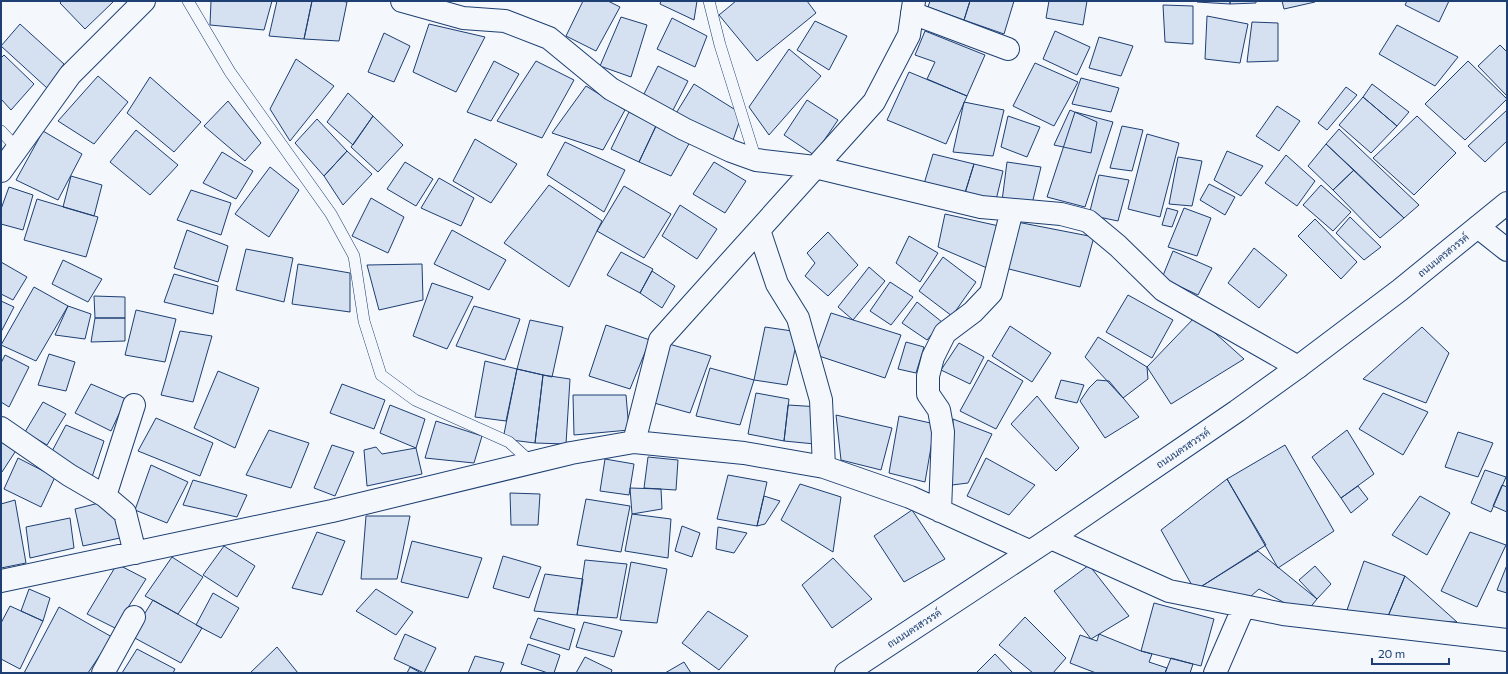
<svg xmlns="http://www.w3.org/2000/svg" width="1508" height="674" font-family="Commissioner,Sarabun,sans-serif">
<rect width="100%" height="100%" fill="#f4f7fb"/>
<path fill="#d5e0f0" stroke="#1d3f73" d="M62,1H112L113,2L85,29L60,3Z
M211,1H272L264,30L210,25Z
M277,1H312L304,39L269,36Z
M312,1H340L347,2L339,41L304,39Z
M583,1H608L620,7L596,51L566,36Z
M661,1H697L694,20L660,4Z
M736,1H807L816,13L757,61L719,15Z
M930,1H970L964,20L928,7Z
M970,1H1014L1004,34L964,20Z
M1049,1H1087L1083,25L1046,18Z
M1197,1H1230V4L1197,2Z
M1230,1H1256V3L1230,4Z
M1282,1H1315V2L1284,9Z
M1407,1H1449L1439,22L1405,5Z
M1163,5L1193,6V44L1165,42Z
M1207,16L1248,24L1240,63L1205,59Z
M621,17L647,25L631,77L600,66Z
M672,18L707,36L695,67L657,49Z
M815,21L847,36L829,70L797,50Z
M1252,22L1278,23V61L1247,62Z
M20,24L64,64L47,88L1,46Z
M429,24L485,37L456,92L413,72Z
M1397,25L1458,57L1435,86L1379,54Z
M925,31L985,55L967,96L927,79L935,62L915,55Z
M1055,31L1090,47L1077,75L1043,59Z
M384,33L410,46L394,82L368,72Z
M1099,37L1133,46L1121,76L1089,68Z
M1500,45L1507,52V96L1478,66Z
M789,49L821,76L769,135L749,107Z
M4,55L34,84L11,110L1,99V58Z
M296,59L334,86L290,141L270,109Z
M494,61L519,74L491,121L467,112Z
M536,61L574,80L542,138L497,121Z
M1468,61L1507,99L1465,140L1425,104Z
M1035,63L1078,82L1054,126L1013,106Z
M658,66L688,81L672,112L644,94Z
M909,72L967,96L946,144L887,120Z
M98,76L128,102L94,144L58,121Z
M150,77L201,122L174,152L127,113Z
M1081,78L1119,88L1111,112L1072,104Z
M694,84L742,114L732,143L675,115Z
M1372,84L1409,112L1397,126L1363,97Z
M586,86L625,110L603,150L552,133Z
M1346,87L1357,95L1327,130L1318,123Z
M348,93L373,116L353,145L327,122Z
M1363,97L1397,126L1371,153L1339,125Z
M807,100L838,120L814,155L784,135Z
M228,101L261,143L245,161L204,126Z
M964,102L1004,110L993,156L953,152Z
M1277,106L1300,121L1279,151L1256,136Z
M1070,110L1097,122L1091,153L1054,145Z
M1507,110V141L1485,162L1468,146Z
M629,112L656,126L639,162L611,149Z
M1075,112L1113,122L1085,207L1047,197Z
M373,116L403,145L378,172L351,147Z
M1008,116L1040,127L1027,157L1001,147Z
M1417,116L1456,153L1414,195L1373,158Z
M317,119L347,151L324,176L295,143Z
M656,126L690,142L671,176L639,162Z
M1122,126L1143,130L1132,171L1110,168Z
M1339,129L1419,205L1404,218L1370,186L1326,144Z
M136,130L178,165L150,195L110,162Z
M43,131L82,154L58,200L16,180Z
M1147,134L1179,143L1160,217L1128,209Z
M475,139L517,164L491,203L453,181Z
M565,142L625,170L604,212L547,175Z
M1326,144L1354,170L1333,190L1308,166Z
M347,151L372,174L343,205L324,176Z
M1227,151L1263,166L1241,196L1214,180Z
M222,152L253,171L236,199L203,183Z
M933,154L974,164L965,193L924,184Z
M1286,155L1315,181L1297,206L1265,183Z
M1178,157L1202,161L1192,206L1169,204Z
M405,162L433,179L416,206L387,189Z
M714,162L746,181L725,213L693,194Z
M1007,162L1041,167L1032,204L1002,201Z
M974,164L1003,171L996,200L965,193Z
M270,167L299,190L269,237L235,214Z
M1354,170L1404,218L1380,238L1333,190Z
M1099,175L1129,180L1118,221L1089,215Z
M71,176L102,185L94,216L63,207Z
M439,178L474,198L461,226L421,208Z
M1209,184L1235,197L1225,215L1200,200Z
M549,185L602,221L569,287L504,243Z
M1321,185L1351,212L1333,231L1303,205Z
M624,186L671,214L644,258L597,231Z
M9,187L33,195L23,230L1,224V209Z
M191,190L231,203L221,235L177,220Z
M371,198L404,217L388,253L352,236Z
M37,199L98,217L86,257L24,240Z
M680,205L717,229L697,259L662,236Z
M1167,208L1178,211L1172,227L1162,225Z
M1184,208L1211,218L1197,256L1168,247Z
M945,214L999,226L987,268L938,247Z
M1350,217L1381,247L1364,260L1336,233Z
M1315,219L1357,262L1341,279L1298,236Z
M1017,222L1094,237L1080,287L1005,268Z
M187,230L228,246L218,282L174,268Z
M452,230L506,260L489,290L434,264Z
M828,232L858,265L828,296L805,276L815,263L807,253Z
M909,236L938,253L920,282L896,263Z
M1254,248L1287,275L1259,308L1228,283Z
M246,249L293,258L284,302L236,290Z
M1173,251L1212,268L1198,295L1162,278Z
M621,252L653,269L640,293L607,275Z
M943,257L976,282L952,316L919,291Z
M63,260L102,279L88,302L52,284Z
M1,262L27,277L13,300L1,294Z
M298,264L350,273V312L292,304Z
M422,264L423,300L379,310L367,265Z
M869,267L885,281L853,320L838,307Z
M652,271L675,286L662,308L640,293Z
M174,274L218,286L213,314L164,302Z
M890,282L913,297L891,325L870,311Z
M432,283L473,297L447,349L413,336Z
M34,287L68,306L36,361L1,345Z
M1128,295L1173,320L1152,358L1106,332Z
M94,296L125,297V318H95Z
M1,301L14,307L1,332Z
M917,302L942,322L927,340L902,323Z
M68,306L91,314L85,339L55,335Z
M474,306L520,319L505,360L456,346Z
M136,310L176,319L165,362L125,355Z
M831,313L901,335L885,378L816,355Z
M1196,316L1244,359L1171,404L1147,367Z
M95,318H125V341L91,342Z
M530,320L563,327L552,377L517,369Z
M606,325L650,340L630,389L589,376Z
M1010,326L1051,353L1032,382L992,356Z
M765,327L799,332L787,385L754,380Z
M1422,327L1449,353L1426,403L1363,379Z
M180,331L212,336L193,402L161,395Z
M1098,337L1147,367L1148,379L1123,398L1085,357Z
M662,342L711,356L690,413L647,401Z
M906,342L924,347L916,373L898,369Z
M959,343L984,357L970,384L941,370Z
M49,354L75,362L66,391L38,385Z
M5,355L29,367L9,407L1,402V363Z
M988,360L1023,381L996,429L960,411Z
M485,361L517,369L506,421L475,417Z
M710,368L754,380L740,425L696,416Z
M517,369L543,375L535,443L503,439Z
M218,371L259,388L235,448L194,428Z
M543,375L570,379L566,444L535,443Z
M1061,380L1084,385L1077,403L1055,398Z
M1097,380L1109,381L1139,417L1105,438L1080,401L1089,388Z
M91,384L126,399L111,431L75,413Z
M342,384L385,400L374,429L330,413Z
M756,393L789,399L784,441L748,434Z
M1383,393L1428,412L1403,455L1359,429Z
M573,395H626L629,430L574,435Z
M1037,396L1079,448L1056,471L1011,424Z
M43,402L66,414L47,445L25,432Z
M390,405L425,419L416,448L380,433Z
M788,405L820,407L815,444L784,441Z
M836,415L892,428L881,470L841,460Z
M899,416L935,424L925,482L889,473Z
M156,418L213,443L200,476L138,451Z
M953,419L992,434L968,483L952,485Z
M436,421L482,436L474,463L425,458Z
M66,425L104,441L92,477L50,455Z
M269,430L309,443L291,488L246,475Z
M1347,430L1374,474L1341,498L1312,457Z
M1458,432L1493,443L1478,477L1445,467Z
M1,440L17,449L2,472H1Z
M332,445L354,452L335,496L314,488Z
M1285,445L1334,531L1278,568L1227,479Z
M376,447L382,454L416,448L422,474L367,486L364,450Z
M648,457L678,460L676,490L644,488Z
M18,458L55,477L41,507L4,489Z
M986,458L1035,485L1009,515L967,496Z
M605,459L634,464L629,495L600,491Z
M151,465L188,482L167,523L135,510Z
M1485,470L1506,477L1491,512L1471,503Z
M728,475L767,482L757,526L717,519Z
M1227,479L1266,545L1202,586L1194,589L1161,530Z
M193,480L247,495L237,517L183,505Z
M800,484L841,497L833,552L781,520Z
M1502,485L1507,487V512L1493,506Z
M1358,486L1368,499L1351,513L1341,498Z
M630,488L661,489L662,509L632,514Z
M510,493L540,494L538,525H511Z
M764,496L780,501L765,524L757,526Z
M1420,496L1450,513L1427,555L1392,535Z
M586,499L630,506L621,552L577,545Z
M15,500L26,563L1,568V504Z
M103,502L117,514L120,538L83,546L75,509Z
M912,510L945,559L904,582L874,536Z
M632,514L671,519L668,558L625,551Z
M366,516H410L397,579H361Z
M70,518L74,548L30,558L26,527Z
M682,526L700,533L692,557L675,551Z
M718,527L747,533L734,553L716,549Z
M317,532L345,541L322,595L292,588Z
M1470,532L1506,545L1477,607L1441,591Z
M412,541L482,558L468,598L401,582Z
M224,546L255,566L237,597L203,575Z
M1258,551L1317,599L1305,614L1259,589L1242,604L1202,586Z
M503,556L541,567L529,598L493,588Z
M172,557L203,577L178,614L145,596Z
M833,558L872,599L832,628L802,585Z
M585,560L627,564L617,618L577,615Z
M1364,561L1405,576L1386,621L1347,610Z
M631,562L667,569L657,623L620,620Z
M117,564L146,579L115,628L87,614Z
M1089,565L1129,616L1091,639L1054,591Z
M1507,565V593L1497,590Z
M1315,566L1331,584L1317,599L1299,580Z
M545,574L583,579L577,615L534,611Z
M1405,576L1418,587L1457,622L1386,621Z
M29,589L50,598L43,621L21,611Z
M376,589L413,612L396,635L356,611Z
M213,593L239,608L221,638L196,625Z
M153,600L202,628L181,663L131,636Z
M1154,603L1214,619L1201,666L1141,651Z
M10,606L43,621L20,669L1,659V623Z
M59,607L112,637L88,673H24Z
M708,611L748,636L719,670L682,643Z
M1025,617L1066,658L1053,673H1033L999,645Z
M538,618L575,629L569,650L530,638Z
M584,622L622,631L614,657L576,647Z
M405,634L436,648L424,673L394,659Z
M1099,634L1141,651L1152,654L1149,662L1167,668L1165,673H1096L1070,663L1080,635L1097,641Z
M528,644L560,655L554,673H548L521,664Z
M277,647L298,673H250Z
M137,649L175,669L173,673H122Z
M995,654L1013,673H976Z
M475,656L504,663L500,673H468Z
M585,657L612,670L611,673H576Z
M1171,658L1193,664L1190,673H1165Z
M684,662L691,673H665Z
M410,667L421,673H407Z"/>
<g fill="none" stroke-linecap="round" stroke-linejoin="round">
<g stroke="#1d3f73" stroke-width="12">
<path id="lane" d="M188,1L230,72L331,214L354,256L364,321L381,375L415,400L509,442L531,462
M709,1L720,45L756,160
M1,131L17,148"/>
</g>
<g stroke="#1d3f73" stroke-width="24">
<path id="street" d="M402,1L463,18L505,21L549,38L611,89L684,129L731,151L756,160L815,167L981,207L1061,214L1088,221L1118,246L1163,290L1298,367
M912,13L1008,49
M1,171L70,75L144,1
M1478,227L1507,250
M759,230L777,284L798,318L821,400L824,467
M1,428L69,475L105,496L125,513L135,553
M634,442L660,340L874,102L909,35L914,1
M105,496L134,405
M940,511L943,432L939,410L928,394V376L933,357L945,333L973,312L991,293L1012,210
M1051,538L1169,591L1283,614L1507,640
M1,581L332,511L571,453L634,442L744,453L824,467L910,497L1029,551
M103,673L134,617
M1215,673L1244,606"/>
</g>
<g stroke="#1d3f73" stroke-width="24">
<path id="primary" d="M846,673L1051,538L1237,411L1298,367L1400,290L1507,203"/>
</g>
<use href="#lane" stroke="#f4f7fb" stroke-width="11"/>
<use href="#street" stroke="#f4f7fb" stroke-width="22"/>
<use href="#primary" stroke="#f4f7fb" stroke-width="22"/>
</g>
<g text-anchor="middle" stroke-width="3" stroke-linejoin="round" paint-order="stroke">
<g font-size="10" fill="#1d3f73" stroke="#f4f7fb">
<text transform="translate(1443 255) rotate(-39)" y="4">ถนนนครสวรรค์</text>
<text transform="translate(1183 448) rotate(-34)" y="4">ถนนนครสวรรค์</text>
<text transform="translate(914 628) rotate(-33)" y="4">ถนนนครสวรรค์</text>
</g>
</g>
<rect width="1508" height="674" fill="none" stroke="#1d3f73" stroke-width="4"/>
<path d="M1372 658v6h77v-6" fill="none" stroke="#1d3f73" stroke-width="2"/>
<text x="1378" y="658" font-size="12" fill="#1d3f73" stroke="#f4f7fb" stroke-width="3" paint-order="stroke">20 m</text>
</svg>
